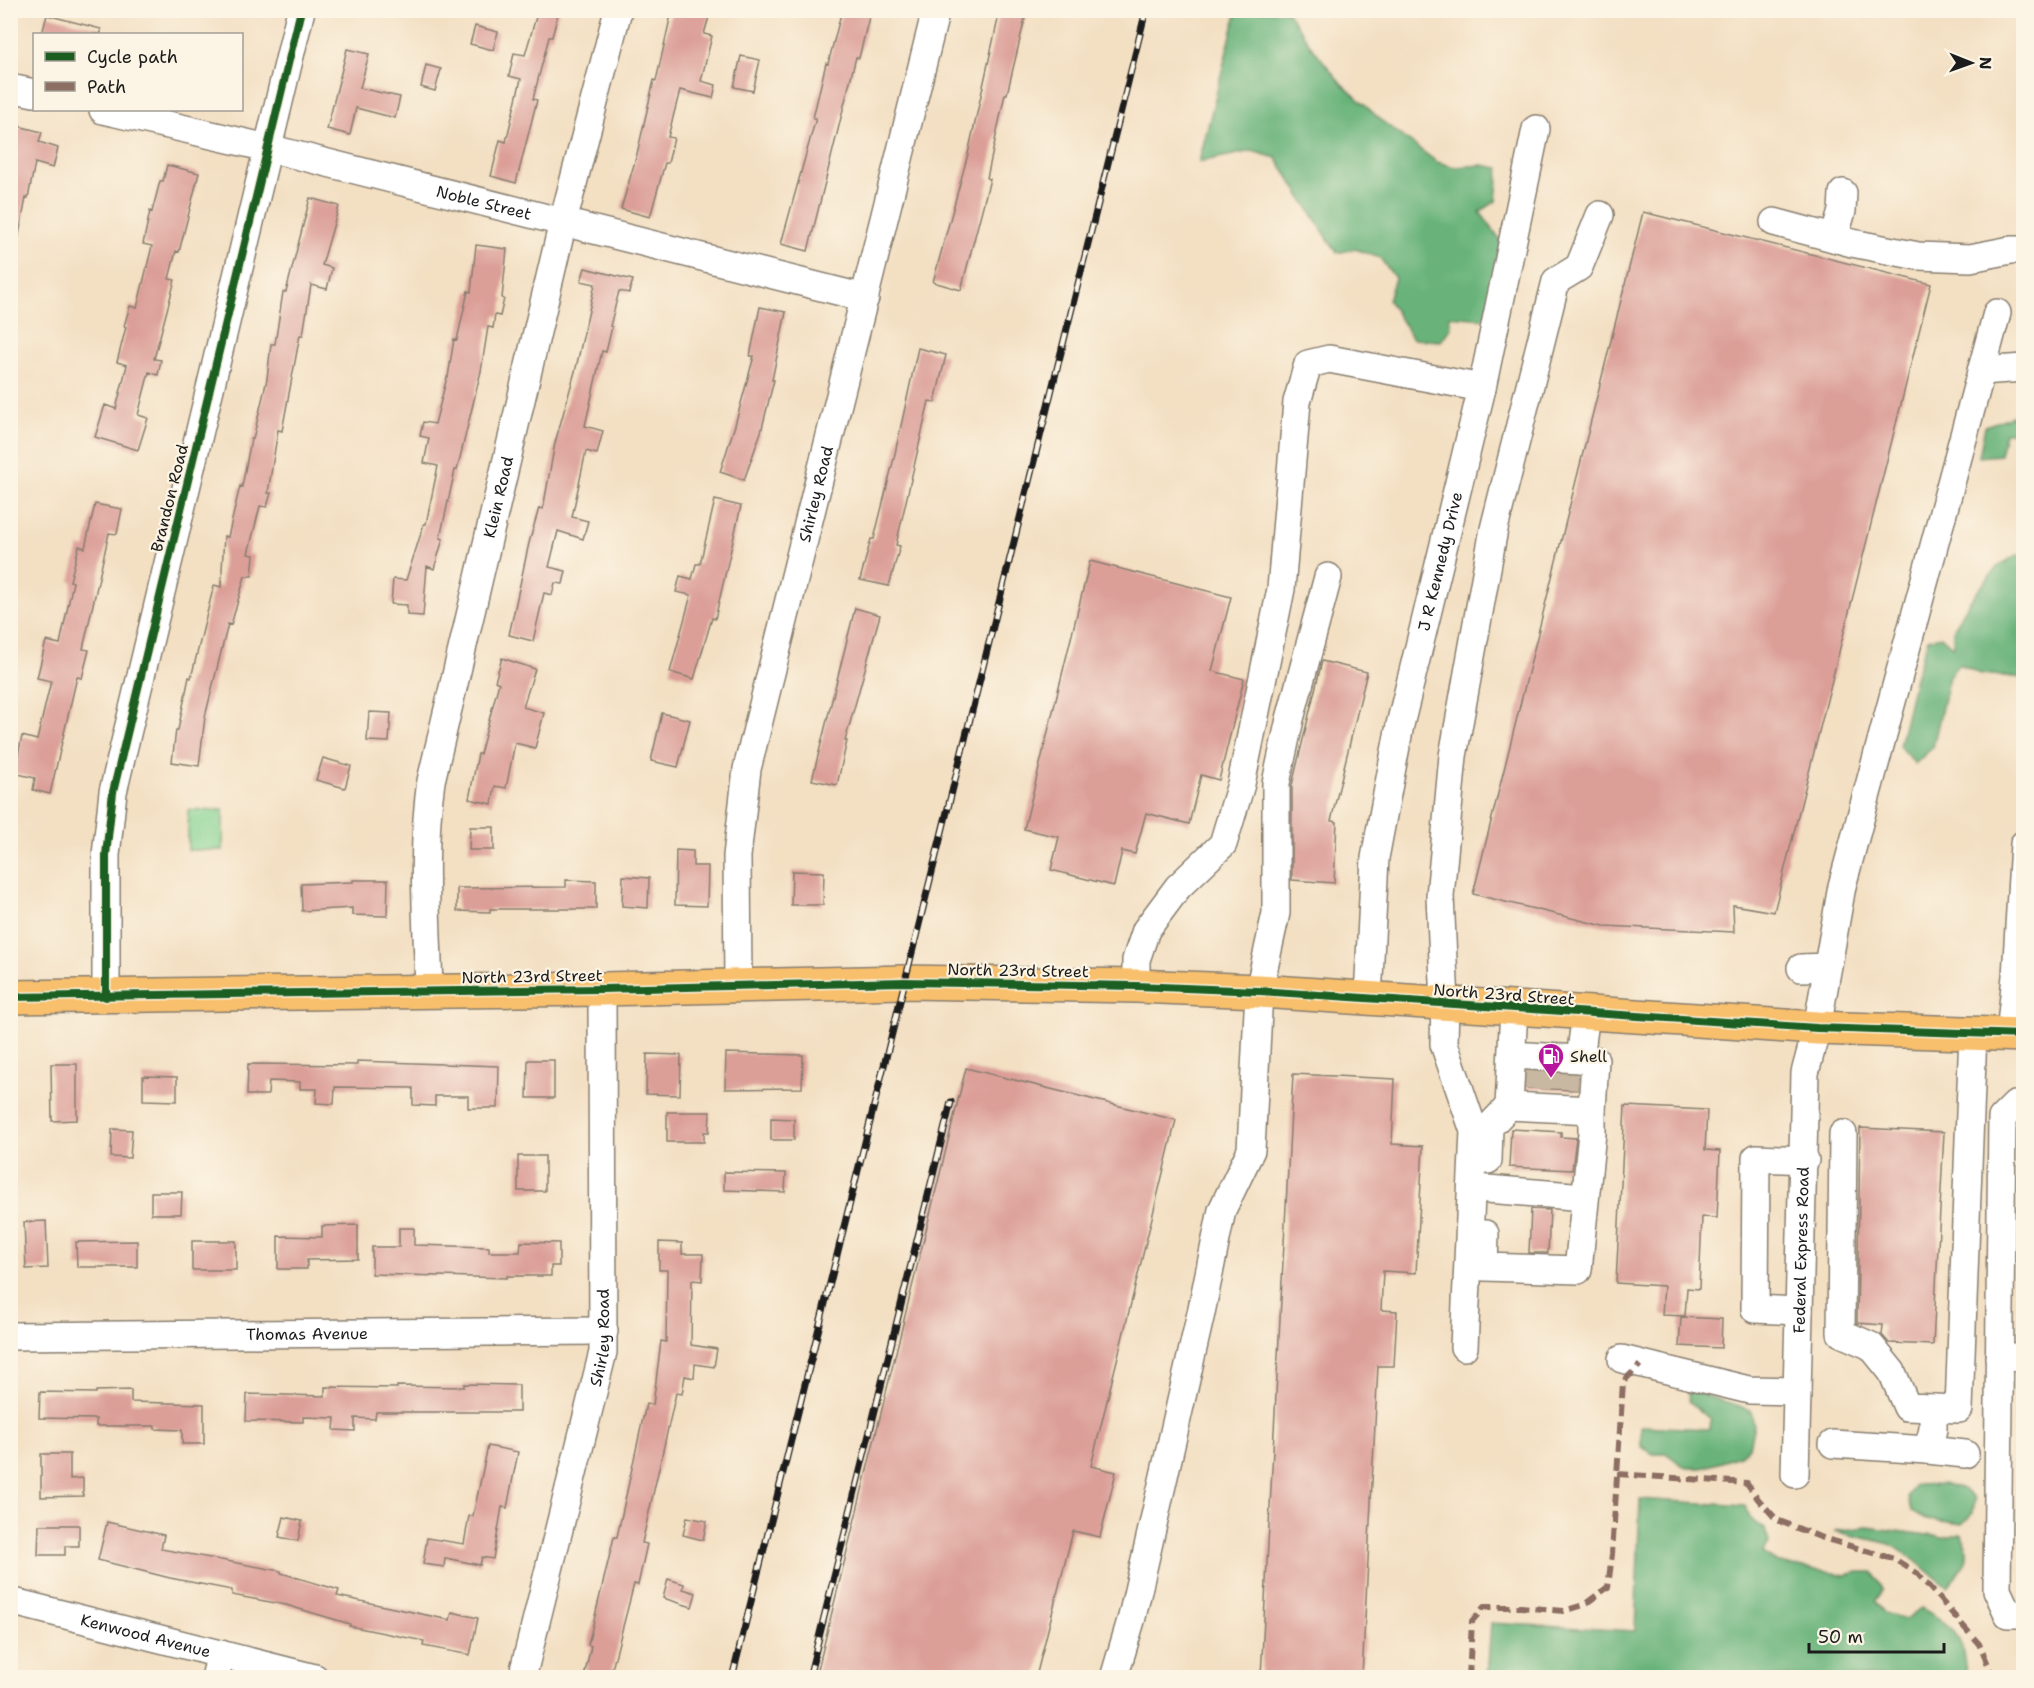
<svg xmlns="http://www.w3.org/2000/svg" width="2034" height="1688" font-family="'Shantell Sans',sans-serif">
<rect width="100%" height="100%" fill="#fcf5e5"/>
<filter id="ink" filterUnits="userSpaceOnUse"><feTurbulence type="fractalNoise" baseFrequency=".0167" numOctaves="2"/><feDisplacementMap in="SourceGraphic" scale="12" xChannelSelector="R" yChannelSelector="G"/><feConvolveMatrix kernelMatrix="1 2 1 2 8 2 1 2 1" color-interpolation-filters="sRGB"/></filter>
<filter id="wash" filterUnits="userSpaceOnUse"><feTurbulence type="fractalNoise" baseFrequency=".008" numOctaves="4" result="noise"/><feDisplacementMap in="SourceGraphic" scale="24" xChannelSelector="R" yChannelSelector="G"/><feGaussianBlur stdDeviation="1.35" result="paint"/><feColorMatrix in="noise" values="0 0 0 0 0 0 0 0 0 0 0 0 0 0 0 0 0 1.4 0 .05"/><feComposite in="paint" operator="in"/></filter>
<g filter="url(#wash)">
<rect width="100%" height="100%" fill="#f3dfc2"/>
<path fill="#82d190" stroke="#4f7656" stroke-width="1.5" d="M188,810H223V850H188Z"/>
<path fill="#69b37a" stroke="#42684b" stroke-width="1.5" d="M1237,11H1287L1311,46L1341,83L1382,121L1437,162L1455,167L1482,165L1499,168L1496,201L1480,212L1505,246L1485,319L1449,316L1451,328L1441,341L1413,339L1388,300L1395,278L1380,258L1355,249L1337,253L1276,158L1252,151L1199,162Z
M2023,412V430L2005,433L2000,455L1979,457L1985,426Z
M2017,555L2023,556V678L1981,674L1959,664L1949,676L1933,747L1915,764L1899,746L1915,678L1928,639L1941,636L1953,647V630L1969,602L1998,566Z
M1688,1390L1743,1407L1751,1412L1754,1425L1749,1447L1739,1456L1722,1462L1701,1468H1686L1667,1454H1652L1641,1446V1426L1710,1429L1711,1419L1689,1402Z
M1945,1484L1961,1488L1975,1499L1973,1513L1962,1524L1927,1519L1911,1511L1908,1498L1914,1485Z
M1640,1499L1745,1506L1753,1521L1764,1529L1770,1542L1762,1553L1776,1562L1797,1567L1846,1575L1858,1572H1873L1883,1589L1876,1601L1884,1613L1906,1619L1921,1608C1959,1629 1961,1635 1967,1677H1487L1491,1623L1635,1631Z
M1867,1527L1943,1537L1962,1534C1974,1559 1964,1568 1947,1587L1920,1564L1890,1544L1834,1531Z"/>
<g id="blocks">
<path fill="#db9f98" d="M538,10H559L552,37H549L533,99L537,100L516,183L491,176L500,140L506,142L521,79L509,76L514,53L525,55Z
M672,10H711L704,34L712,36L701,81L716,85L713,98L680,90L668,137L674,138L668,163H665L650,217L621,209L637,154L654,80L656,81Z
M842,10H860L870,13L859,58L856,57L808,251L781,244L816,118H813L826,63L828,64Z
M1000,10H1027L1007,94H1005L987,178L990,179L961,290L933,282L968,154Z
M47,15L101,29V34H42Z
M475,26L498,32L493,50L470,44Z
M347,49L369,54L360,88L400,97L395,118L356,108L350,135L327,129Z
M741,56L760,60L753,91L734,87Z
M426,65L441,69L435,91L421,87Z
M10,124L42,132L39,142L58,148L53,168L35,163L28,198H26L18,240L10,239Z
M167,165L199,173L179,252L176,251L169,279L175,280L154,359L161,360L158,375L149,372L138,415L148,418L138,450L95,437L105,405L116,409L127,365L117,362L126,327L124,326L130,306L137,308L152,246L143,244L150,211L152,212L160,181H163Z
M310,198L339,206L322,265L332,268L327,289L311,285L303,335H300L282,431L278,430L268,493H271L267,507L260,506L248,554L254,555L252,576H245L231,625L228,624L205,717L199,766L172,762L176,730H178L189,677L191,678L214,585L221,587L224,536L228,537L240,486L242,487L251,439H253L267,379L271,344H275L283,292H286Z
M1643,212L1931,284L1774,912L1733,905L1734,932L1604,926L1473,894Z
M476,245L507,249L502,298L504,299L500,316L495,315L493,328L488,327L481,371L457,470H455L440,538L443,539L434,569L427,566L423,616L407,615V605L391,604L393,579L406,580L424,524H426L438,466L424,463L429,438L420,436L423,422L435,424L447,377H448L454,339L457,340L468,291L471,292Z
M585,268L633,280L629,293L619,291L610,326L612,327L606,352L602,351L585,426L603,431L597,454L586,451L572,517L588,521L583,539L558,531L549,567L566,571L563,584L555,583L552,595L544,593L533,641L509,635L529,543L539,508L543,509L555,443L576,368L595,284L581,281Z
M760,307L786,312L772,380H774L761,432L744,480L720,472L735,425L754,356H750Z
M918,348L946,355L935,402L929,401L896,545L900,546L889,586L860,580L871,539H874L894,458Z
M715,500L741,506L715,619L712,618L694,679L670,672L691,595L676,592L680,576L692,579L696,564H700Z
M95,504L122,509L117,534L109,533L83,649L89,650L82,678L77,677L50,794L33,790L35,778L14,773L22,736L37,740L51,681L37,678L46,641L60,644L73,582L70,581L79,546L85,548Z
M1090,561L1231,597L1212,671L1244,679L1219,780L1201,775L1189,824L1146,813L1135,854L1122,851L1114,886L1051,870L1059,837L1024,829Z
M855,608L880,615L845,741H847L837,785L812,780Z
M502,658L535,669L523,707L544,713L535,748L515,743L506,788L495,786L492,804L469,799L478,754H480L499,683L495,681Z
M1322,661L1367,672L1331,821L1337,822L1334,883L1292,880V785Z
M369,712L391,713L389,742L367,741Z
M662,713L690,720L678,767L651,761Z
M323,758L351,766L345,788L316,780Z
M470,827H494V850H469Z
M676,850L693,851V866H708L707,906L675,905Z
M792,871L824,872L823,905H791Z
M623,876L649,878L648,908L622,906Z
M353,880H388L387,916L352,915V908L302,911L301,884L353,882Z
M566,880L596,881V909H490V912L457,911V888L566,887Z
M726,1053L803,1055L802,1088L725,1089Z
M647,1054L681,1055L680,1095L646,1094Z
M528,1060H554V1098H527Z
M357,1061L499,1066L498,1108H468V1096H435V1106L413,1105V1088L335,1087L334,1104L316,1103L317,1089H300V1082L269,1081L268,1095H247L248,1064L357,1065Z
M51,1064H77V1120L52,1121Z
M966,1068L1176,1120L1091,1466L1116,1472L1100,1537L1073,1531L1036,1677H816Z
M1527,1072L1578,1075L1577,1090L1526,1088Z
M1293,1074L1395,1079L1392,1144L1423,1146L1416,1273L1383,1271L1381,1310L1397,1311L1394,1366H1378L1362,1677L1261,1676Z
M143,1076L177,1077V1101L143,1100Z
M1625,1106L1707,1110L1705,1150L1720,1151L1717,1218L1702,1217L1699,1289L1687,1288L1685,1316L1662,1315L1664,1286L1616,1283Z
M667,1112H710L709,1132H704V1142H667Z
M771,1118L794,1119V1140H771Z
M1860,1128L1944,1132L1933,1345L1889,1343L1882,1335L1883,1325L1857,1323Z
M112,1129L132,1130L130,1158L111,1157Z
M1511,1129L1561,1132V1137L1576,1138L1572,1170L1509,1167Z
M518,1156H545V1191H518Z
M724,1172L786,1173L785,1192L724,1190Z
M151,1192H182L181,1214H151Z
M1531,1209L1550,1210L1548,1253H1529Z
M46,1221L48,1268L26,1269L24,1222Z
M358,1225V1259L307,1260V1269H278V1236L322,1237V1226Z
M399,1228H414V1245L489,1247V1252H520L521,1242L559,1243V1266H551V1276H507V1278L372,1274V1247H399Z
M137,1241V1267H77L76,1242Z
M192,1241H236V1270H192Z
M659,1242L682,1243V1254H703L702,1281L692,1280L691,1345L717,1349L714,1367L695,1364L694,1378L685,1376L682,1394L676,1393L642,1543L647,1544L638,1585L634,1584L610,1677H584L591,1646L588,1645L614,1537H617L646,1404L653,1405L661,1341L666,1342L667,1270H659Z
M1681,1317L1722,1319L1721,1348L1679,1346Z
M464,1384L519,1385V1412H376L375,1419L355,1418V1431L334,1430L335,1418L303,1417V1422L246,1421L247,1394L325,1396V1387L397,1388V1386L464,1387Z
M131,1390V1402L204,1404V1444H182V1430L155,1429V1426H96V1419L39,1418L40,1392L96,1393V1391Z
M488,1446L518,1452L507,1508L502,1507L493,1559L482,1557L480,1565L445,1558L444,1567L423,1564L427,1538L464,1544L469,1516H473Z
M41,1454H70V1479L83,1478V1496L41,1497Z
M284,1517L302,1521L298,1541L279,1537Z
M687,1517L707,1521L703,1540L683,1535Z
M107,1522L164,1535L161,1549L281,1571V1573L339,1590L337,1596L450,1620L452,1612L478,1618L470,1655L423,1646L424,1641L349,1626L350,1624L286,1605L232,1595V1590L170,1578L98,1560Z
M39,1525H79V1546H65V1555H38Z
M668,1579L684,1584L683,1589L696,1593L692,1607L663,1598Z"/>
</g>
</g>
<g filter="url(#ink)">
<use href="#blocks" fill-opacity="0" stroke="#887e6f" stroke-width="1.5"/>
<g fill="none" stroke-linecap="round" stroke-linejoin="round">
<path stroke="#c8b8a1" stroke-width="27" stroke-dasharray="27 14" stroke-linecap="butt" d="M1537,1089L1538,1069
M1564,1089L1565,1070"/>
<g stroke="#887e6f" stroke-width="30">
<g id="minor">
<path d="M10,88L34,93"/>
<path id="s1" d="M103,110L268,148L865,298"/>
<path d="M1774,222L1852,243L1918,256L1970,258L2011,250H2024"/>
<path d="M1834,238L1842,211L1843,193"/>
<path d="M1981,371L2024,368"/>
<path d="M1801,968L1827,967"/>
<path id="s2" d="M738,985L737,856L747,769L936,10"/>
<path d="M1136,986V960L1146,930L1178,887L1223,844L1241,784L1281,589L1297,402L1308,364L1329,359L1482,388"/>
<path id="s3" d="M429,990C427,920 421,850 431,781L563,222L618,10"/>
<path d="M106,997V855L113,792L301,10"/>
<path id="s4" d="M1368,998L1375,858L1400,725L1482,388L1536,129"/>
<path d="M2010,1034L2016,976L2024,844"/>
<path d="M1512,1055L1595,1060L1592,1110L1509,1106L1514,1008"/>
<path d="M1580,1059L1586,1013"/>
<path d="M2024,1105H2015L2002,1118L1997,1590L2008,1614H2024"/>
<path d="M1843,1134L1841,1333L1871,1346L1892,1372L1907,1407L1959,1409L1973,1032"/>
<path d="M1488,1160L1489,1127L1509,1106"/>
<path d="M1487,1189L1585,1197"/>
<path d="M1485,1234L1484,1267L1578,1270L1592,1133V1110"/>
<path d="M1799,1311L1755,1309L1756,1158L1805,1160"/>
<path id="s5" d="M10,1336L604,1331"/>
<path d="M1464,1347L1474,1131L1444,1044L1445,1003L1440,896L1453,756L1494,529L1556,281L1579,267L1600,215"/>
<path d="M1999,1357H2024"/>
<path d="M1622,1359L1749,1390L1797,1391"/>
<path d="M1833,1444L1928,1450L1933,1429V1408"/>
<path d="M1928,1450L1965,1454"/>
<path id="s6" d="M1795,1474L1805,1073L1817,1028L1842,886L1997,313"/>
<path id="s7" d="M10,1601L315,1678"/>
<path d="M215,1678L221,1654"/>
<path id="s8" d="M522,1678L603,1352L602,989"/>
<path d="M1114,1678L1132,1617L1201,1313L1222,1210L1251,1150L1259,991L1276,913V783L1290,719L1328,577"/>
</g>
</g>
<g stroke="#887e6f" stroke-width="36">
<path id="major" d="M10,997L602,989L904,982L1136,986L1259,991L1817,1028L2024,1035"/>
</g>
<use href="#minor" stroke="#fff" stroke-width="27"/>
<use href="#major" stroke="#f8bf6c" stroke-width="33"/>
<g stroke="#1c1c1c" stroke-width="7">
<path id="rail" d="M732,1678L1146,10
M809,1678L951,1102"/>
</g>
<use href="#rail" stroke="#fcf5e5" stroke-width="4.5" stroke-dasharray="14" stroke-linecap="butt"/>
<path stroke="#8d6e63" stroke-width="6" stroke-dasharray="12 6" stroke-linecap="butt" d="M1617,1474L1747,1483L1758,1499L1777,1520L1820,1537L1894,1559L1917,1573L1979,1644L1994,1678
M1469,1678L1472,1621L1484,1607H1521L1564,1611L1584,1605L1608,1587L1612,1554L1623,1382L1640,1365"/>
<g stroke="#fcf5e5" stroke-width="11">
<path id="cycleway" d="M10,997L602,989L904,982L1136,986L1259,991L1817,1028L2024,1035
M106,997V855L113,792L301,10"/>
</g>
<use href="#cycleway" stroke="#1b5e20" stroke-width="8"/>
</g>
</g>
<defs>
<g id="fuel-pin" transform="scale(1.35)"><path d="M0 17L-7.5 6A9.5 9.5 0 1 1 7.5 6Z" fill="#b5179e" stroke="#fcf5e5"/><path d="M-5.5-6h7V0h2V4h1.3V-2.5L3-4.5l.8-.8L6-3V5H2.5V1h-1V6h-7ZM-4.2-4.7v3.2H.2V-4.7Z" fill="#fff"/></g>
</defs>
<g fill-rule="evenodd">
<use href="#fuel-pin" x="1551" y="1056"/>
</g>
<g text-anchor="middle" stroke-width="4.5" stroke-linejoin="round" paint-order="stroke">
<g font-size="16" fill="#1c1c1c" stroke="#fcf5e5">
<text dy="6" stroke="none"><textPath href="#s1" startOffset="392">Noble Street</textPath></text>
<text dy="6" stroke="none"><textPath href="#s2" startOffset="500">Shirley Road</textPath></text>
<text dy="6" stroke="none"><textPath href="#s3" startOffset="501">Klein Road</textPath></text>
<text transform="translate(169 498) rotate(-76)" y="6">Brandon Road</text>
<text dy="6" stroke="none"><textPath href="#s4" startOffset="444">J R Kennedy Drive</textPath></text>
<text transform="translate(1018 970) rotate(1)" y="6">North 23rd Street</text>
<text transform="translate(532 976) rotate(-1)" y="6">North 23rd Street</text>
<text transform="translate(1504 994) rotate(4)" y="6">North 23rd Street</text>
<text dy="6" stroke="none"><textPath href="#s6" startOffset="224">Federal Express Road</textPath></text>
<text dy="6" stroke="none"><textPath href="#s5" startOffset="297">Thomas Avenue</textPath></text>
<text dy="6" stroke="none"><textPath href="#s8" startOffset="350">Shirley Road</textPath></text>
<text dy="6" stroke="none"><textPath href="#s7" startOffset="140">Kenwood Avenue</textPath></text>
</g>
<g font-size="16" fill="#1c1c1c" stroke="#fcf5e5" text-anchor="start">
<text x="1570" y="1062">Shell</text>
</g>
</g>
<rect width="2034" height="1688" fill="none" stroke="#fcf5e5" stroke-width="36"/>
<rect x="33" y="33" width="210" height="78" fill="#fcf5e5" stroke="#a29e95" stroke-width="1.5"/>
<rect x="45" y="52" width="30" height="9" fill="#1b5e20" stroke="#a29e95" stroke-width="1.5"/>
<text x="87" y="63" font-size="18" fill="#1c1c1c">Cycle path</text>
<rect x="45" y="82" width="30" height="9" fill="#8d6e63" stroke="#a29e95" stroke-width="1.5"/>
<text x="87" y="93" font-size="18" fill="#1c1c1c">Path</text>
<g transform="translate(1971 63) rotate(91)" stroke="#fcf5e5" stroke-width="4.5" paint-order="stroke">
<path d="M0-4.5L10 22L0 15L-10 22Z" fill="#1c1c1c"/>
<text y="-9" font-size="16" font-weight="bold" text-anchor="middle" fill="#1c1c1c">N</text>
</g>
<path d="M1809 1643v9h135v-9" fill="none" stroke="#1c1c1c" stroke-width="3"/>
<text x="1818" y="1643" font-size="18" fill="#1c1c1c" stroke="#fcf5e5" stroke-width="4.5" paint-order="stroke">50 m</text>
</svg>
